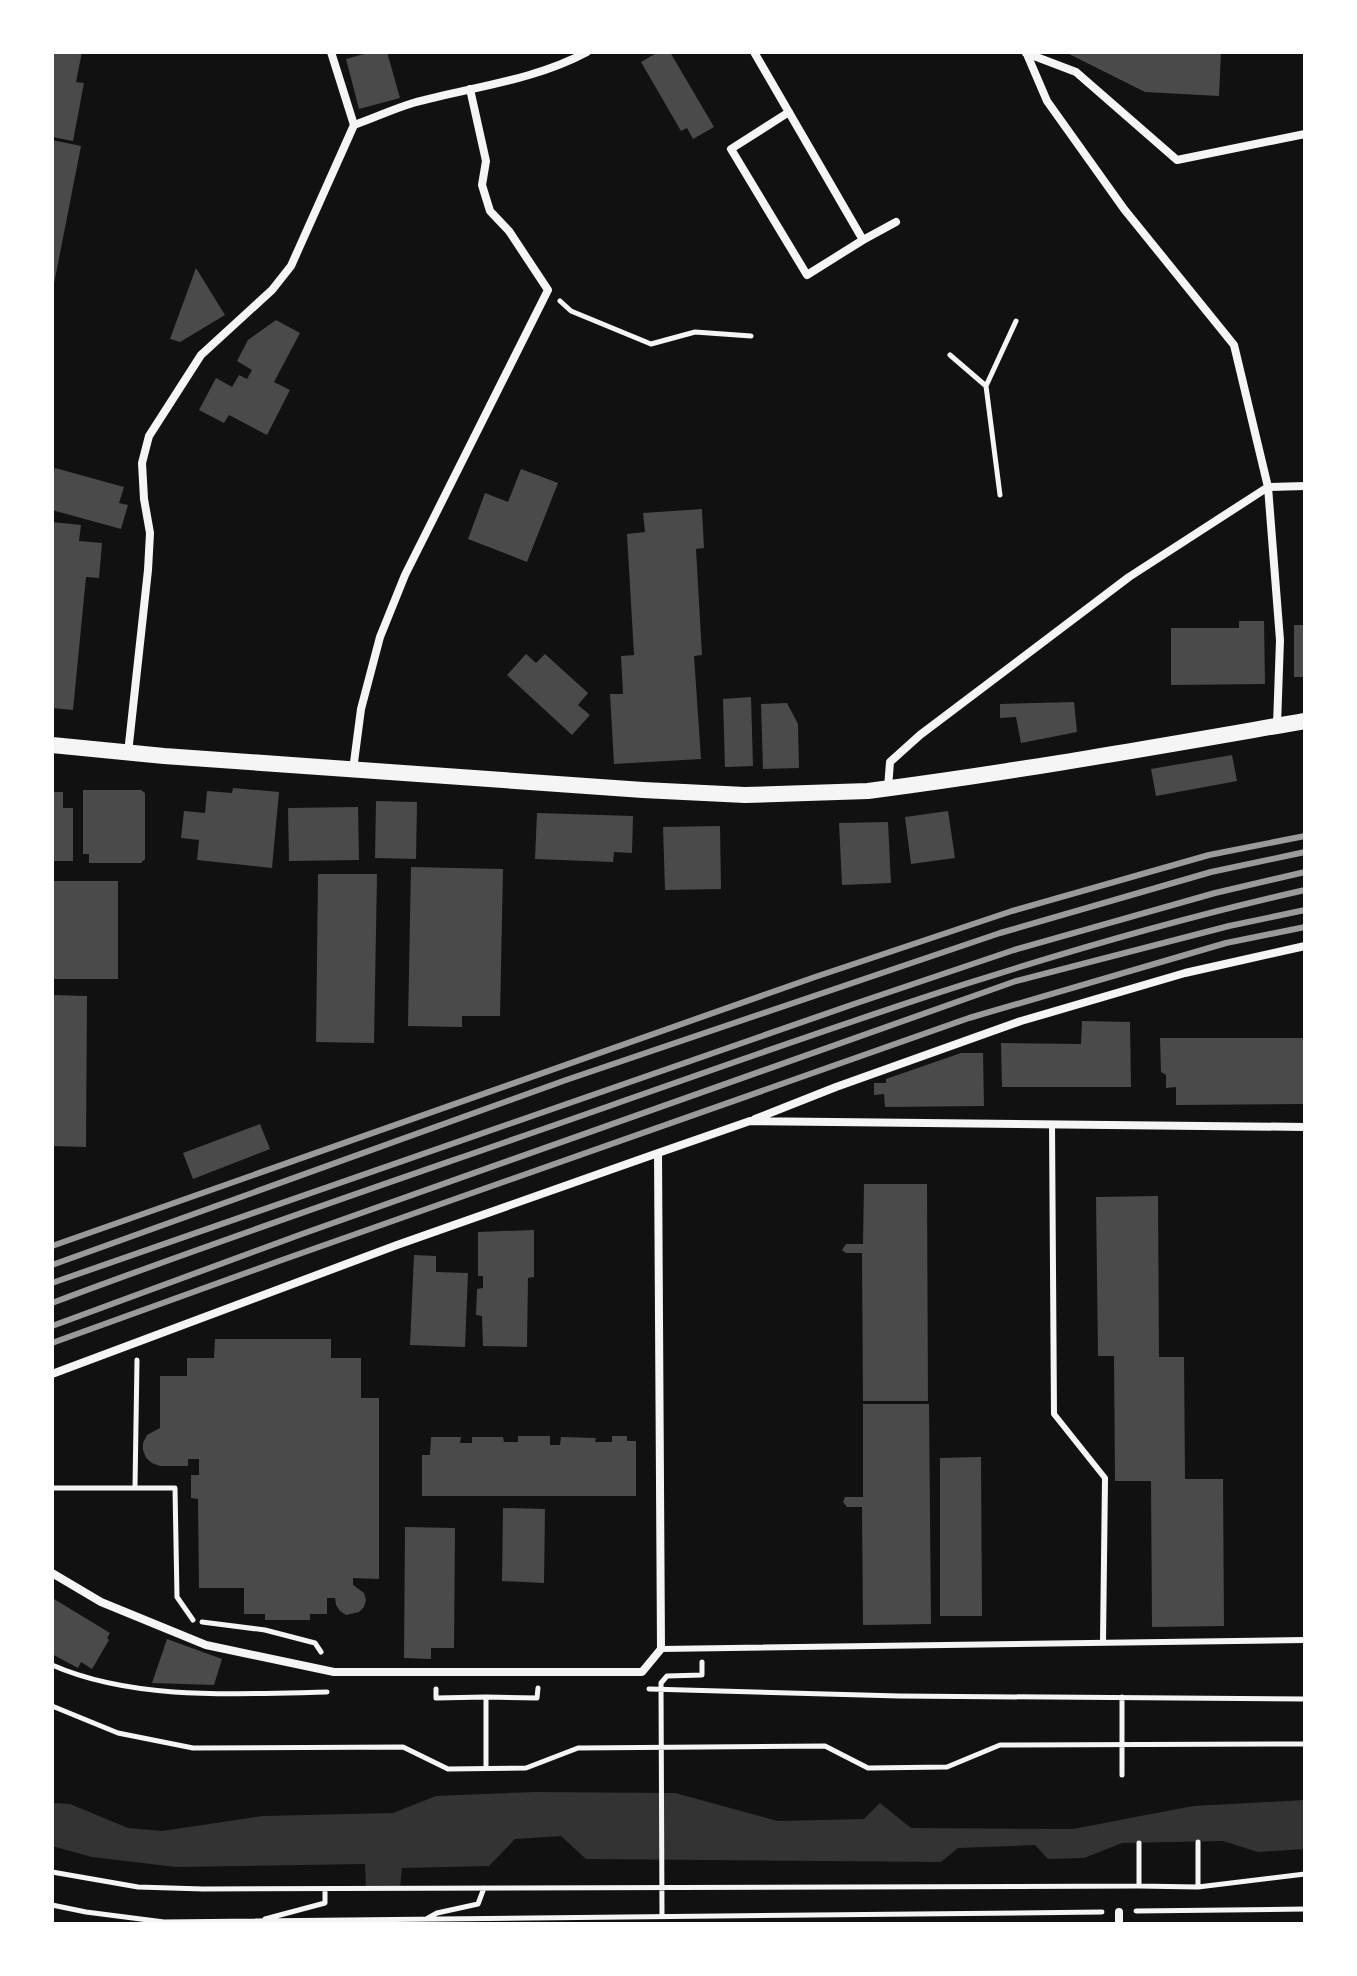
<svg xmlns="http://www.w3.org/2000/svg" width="1357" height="1976" font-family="'Source Sans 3',sans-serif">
<rect width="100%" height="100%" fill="#111"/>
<path fill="#333" d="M535,1792L675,1793L778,1821L864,1819L880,1803L911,1828L1073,1829L1193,1806L1305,1800V1849L1258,1852L1223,1841L1122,1843L1084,1858L1048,1859L1035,1845L958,1848L941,1862L586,1859L561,1836L515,1839L489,1866L402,1868L400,1889H366L365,1864L176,1867L92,1857L52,1846V1803L70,1804L128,1828L162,1831L263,1816L393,1813L436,1796Z"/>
<path fill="#4a4a4a" d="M52,52H82L76,82L84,83L73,141L52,137Z
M371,52H387L400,98L359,109L346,59Z
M658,52H670L714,127L693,139L687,128L681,131L641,62Z
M1065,52H1221L1219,96L1145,92Z
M52,140L81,146L53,289H52Z
M196,268L225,315L180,342L170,339Z
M276,320L300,333L274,382L290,390L267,435L229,415L224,423L199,410L216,378L232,387L239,375L247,379L252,370L237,361L248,340Z
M55,468L124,487L119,503L128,505L121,529L52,510V477Z
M521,469L558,483L527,562L468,539L485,493L508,502Z
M702,509L704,548L696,549L702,655L694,656L701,759L614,764L610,694H623L621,656L634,655L627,534L645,532L643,513Z
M52,522L81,525L79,541L102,543L99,578L86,577L73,710L52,708Z
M1239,621H1264L1265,684L1171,685V628H1239Z
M1294,625H1305V677H1294Z
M526,654L536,663L545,654L588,693L578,705L590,715L572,735L507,675Z
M751,697L753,766L725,767L723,699Z
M1074,702L1077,732L1021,743L1016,717L1000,718V704Z
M787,703L798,724L799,768L763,769L761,704Z
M1232,755L1237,781L1156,796L1151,769Z
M233,788L279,792L272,868L197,860L199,840L181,838L184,811L205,813L207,791L232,793Z
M83,790H141L145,793V859L141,863H89V854H83Z
M52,792H63V808H73V861H52Z
M376,801L417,802L416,859L375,858Z
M358,807L359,860L289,861L288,808Z
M948,811L955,858L911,864L905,817Z
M537,813L633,816L632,853L614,852L613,862L535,859Z
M888,822L891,883L842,885L839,823Z
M720,826L721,889L665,890L663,827Z
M411,867L503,869L500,1016H462V1027L408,1026Z
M318,874H377L374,1043L316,1042Z
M52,881H118V979H52Z
M52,995L87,996L86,1147L52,1146Z
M1082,1021L1130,1022L1131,1087H1002L1001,1043L1081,1044Z
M1160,1038H1305V1104L1176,1105V1087L1166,1088V1075L1161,1072Z
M961,1053H983L984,1106L885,1107L884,1094L874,1095V1083H886V1079Z
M260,1124L270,1149L193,1179L183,1153Z
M864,1184H927L928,1401H863L862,1253H846L842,1250L846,1244H863Z
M1158,1196L1159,1357H1184L1185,1479H1223L1224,1626L1152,1627L1151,1481H1115L1114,1356H1098L1096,1197Z
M534,1230V1277L528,1278L527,1347L483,1346L482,1316L476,1315L477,1289L483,1288V1276H478V1232Z
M414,1255L436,1256V1272L468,1273L465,1347L410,1345Z
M215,1339H331V1358H361V1398H379V1579L353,1578V1585L364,1593L366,1600L364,1607L359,1612L346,1615L340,1611L336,1605L335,1598H327V1614H310V1620H265V1614H244V1588H199L198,1499L191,1498V1475H199V1459H188V1466H160L152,1463L146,1458L143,1450V1443L147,1435L160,1428V1376H187V1358H214Z
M863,1404H929L931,1624L863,1625L862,1507H847L843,1502L845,1497H863Z
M518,1436H550V1445H560L561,1437L596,1438L595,1442H612V1436H627V1441H636V1496H422V1455H430L431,1437H461L460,1443H472V1437H503L504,1442H518Z
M981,1457L982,1616H940V1458Z
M503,1508L545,1509L544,1583L502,1581Z
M405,1527L455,1528L454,1648H431V1659L404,1658Z
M54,1599L110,1633L107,1638L109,1640L92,1669L81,1662L78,1668L52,1654V1602Z
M167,1639L222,1659L214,1685L152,1683Z"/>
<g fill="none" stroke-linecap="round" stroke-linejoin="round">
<path stroke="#f5f5f5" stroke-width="5" d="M560,301L571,311L651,344L695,332L751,336
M950,355L986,386
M1000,495L986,386L1016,321
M135,1487L137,1360
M52,1488H175L177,1597L193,1620
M202,1622L265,1630L315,1643L321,1652
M52,1665C134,1701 239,1694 327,1692
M436,1689V1698L486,1697V1768
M649,1689L899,1696L1305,1699
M486,1697L537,1698L538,1688
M1122,1697V1775
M52,1706L118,1733L193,1748L403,1747L448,1769L526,1768L578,1748L825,1746L868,1768L947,1767L1000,1745L1305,1744
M1198,1842V1887
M52,1872L138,1887L203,1889L1139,1886L1198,1887L1305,1874
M1139,1886V1843
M52,1905L86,1912L164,1922L1102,1912
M1136,1911L1305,1909
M662,1916L661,1683L667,1676L702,1675V1662
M428,1918L437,1913L478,1904L484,1888
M265,1919L325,1903V1889"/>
<path stroke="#f5f5f5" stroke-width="6" d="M1052,1124L1054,1414L1105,1478L1103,1643
M661,1649L1305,1640"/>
<path stroke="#f5f5f5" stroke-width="8" d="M754,52L863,240L896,222
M1026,52L1047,101L1124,209L1234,345L1268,487L1280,640L1277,725
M1026,53L1076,72L1177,160L1305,134
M789,112L731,149L807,275L863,240
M354,125C374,118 393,109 413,103C471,87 533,81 587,52
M128,753L148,570L150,533L144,499L142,463L149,436L201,355L272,290L291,266L354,125L331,52
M353,770L361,709L380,637L405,575L548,290L509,231L490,211L482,185L486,161L470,89
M888,788L890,762L920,735L1129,577L1268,487L1305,486
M755,1119L836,1087L1021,1021L1185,973L1305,946
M52,1374L397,1245L658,1153
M52,1573L101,1602L206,1645L334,1672H642L661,1649L658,1153L750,1121L1305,1127
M1119,1924V1912"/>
<path stroke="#f5f5f5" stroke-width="16" d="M52,745L164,756L643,790L745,795L868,791C1015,772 1160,746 1305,721"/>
<path stroke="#9a9a9a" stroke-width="6" d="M52,1246L815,977L1012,911L1209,855L1305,836
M52,1265L566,1080L1000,933L1211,872L1305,852
M52,1283L854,1004L1014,950L1215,893L1305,872
M52,1303C238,1233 427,1170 615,1104C842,1024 1069,943 1305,890
M52,1326L302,1234L1016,981L1229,926L1305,910
M52,1343L282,1260L969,1018L1226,943L1305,927"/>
</g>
<rect width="1357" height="1976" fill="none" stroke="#ffffff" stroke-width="108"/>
</svg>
